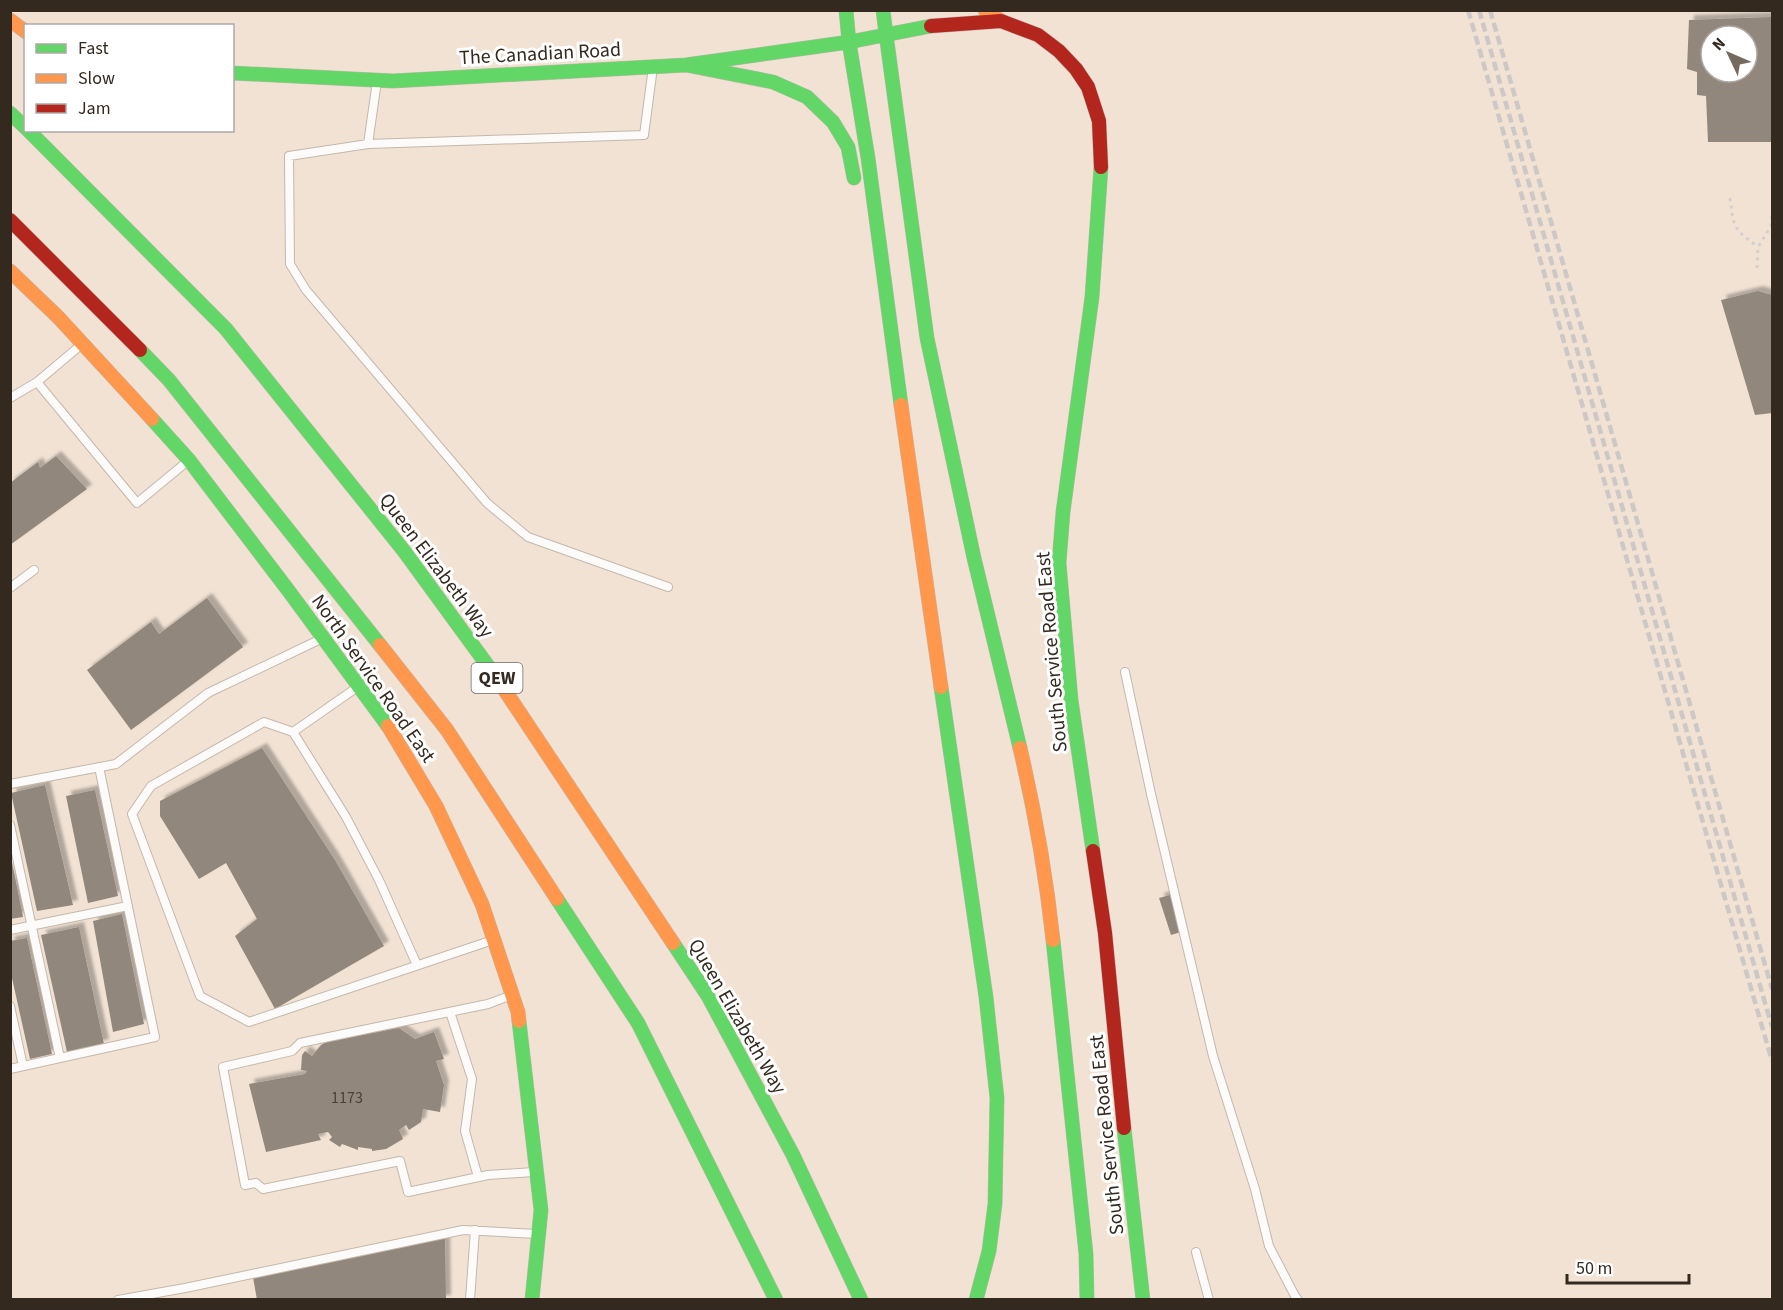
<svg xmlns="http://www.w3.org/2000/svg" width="1783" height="1310" font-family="'Source Sans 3',sans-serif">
<defs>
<filter id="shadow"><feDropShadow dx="5" dy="-5" stdDeviation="1.5" flood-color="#0004"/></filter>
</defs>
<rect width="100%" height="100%" fill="#f1e2d4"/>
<path fill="#92877c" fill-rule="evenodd" filter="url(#shadow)" d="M1772,17V142H1708L1706,96L1697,95V72L1687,69L1689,20ZM1711,36H1747V72H1711Z
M1758,291L1772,295V413L1755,415L1721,300Z
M56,456L87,489L10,545V483L38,462L40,468Z
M207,598L243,647L131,730L87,670L151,622L159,634Z
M262,748L335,860L384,946L275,1009L235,936L257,919L226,863L199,879L160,816V801Z
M45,785L73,905L37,911L11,793Z
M95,790L118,896L88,903L66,796Z
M12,862L23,917L10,919V863Z
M1170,895L1181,932L1171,935L1159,898Z
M122,914L144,1024L113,1032L93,921Z
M79,927L104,1044L67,1052L41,935Z
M27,938L52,1054L30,1059L10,969V941Z
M399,1028L415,1039L434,1032L444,1059L436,1061L444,1085L440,1112L423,1109L421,1122L409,1130L406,1125L399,1130L403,1139L386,1149L372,1151V1149L358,1147V1150L342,1144L340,1147L329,1140L332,1137L328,1132L318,1134L321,1140L266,1152L249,1084L305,1074L307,1071L301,1070L302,1055L305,1051L312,1056L321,1045L332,1039L334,1040Z
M445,1238L446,1300H257L253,1277Z"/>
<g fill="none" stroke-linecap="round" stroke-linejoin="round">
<g stroke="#c3b8ad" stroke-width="10">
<path id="lane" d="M653,67L644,135L368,144L289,156L290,264L306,290L487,503L528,537L668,587
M368,144L377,81
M37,382L137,503L189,460
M10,398L37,382L82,344
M10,588L34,570
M1125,672L1151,794L1213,1056L1255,1189L1269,1246L1295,1296L1298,1300
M359,686L293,732L264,722L151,786L132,814L200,996L249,1022L493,940
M293,732L346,817L379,880L417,965
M10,784L116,764L208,693L323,638
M10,825L60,1058
M10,930L128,906
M512,995L488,1004L300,1043L292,1051L223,1067L245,1185L256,1183L263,1189L400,1161L408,1192L488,1175L534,1172
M10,1006L23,1066
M450,1012L472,1079L465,1131L478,1177
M10,1069L155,1037L99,767
M1196,1252L1209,1300
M118,1300L185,1288L463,1230L537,1234
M470,1300L475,1230"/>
</g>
<g stroke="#c3b8ad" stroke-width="15">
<path id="fast" d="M846,10L849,42
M883,10L886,34
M886,34L927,338L974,558L1020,748
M849,42L868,158L901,405
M686,65L773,82L807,97L833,122L848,147L854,178
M232,73L393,81L686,65L849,42L931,26
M10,113L26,128
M28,130L226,329L404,551L496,677
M140,350L169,380L380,645
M152,419L189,460L288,590L388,726
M941,687L986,997L997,1098L995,1204L989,1251L976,1300
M1093,851L1071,700L1059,563L1063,512L1092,297L1101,167
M557,899L638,1023L776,1300
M1053,940L1086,1254L1087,1300
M673,943L708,996L793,1155L861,1300
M519,1021L541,1210L532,1300
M1124,1128L1143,1300"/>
</g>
<g stroke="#c3b8ad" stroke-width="15">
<path id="slow" d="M985,10L1001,21
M10,20L26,32
M10,271L58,317L152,419
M901,405L941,687
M380,645L447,730L557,899
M496,677L673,943
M388,726L436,806L482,904L518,1012L519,1021
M1020,748C1035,812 1046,875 1053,940"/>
</g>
<g stroke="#c3b8ad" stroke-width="15">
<path id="jam" d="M931,26L1001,21L1038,35L1059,51L1076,69L1088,87L1099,121L1101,167
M10,220L140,350
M1093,851L1105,933L1124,1128"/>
</g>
<path stroke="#d4cfcc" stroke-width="3" stroke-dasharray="3 4.5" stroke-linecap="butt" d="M1730,198C1734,229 1733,228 1758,247
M1757,268L1758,247L1771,226L1772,215"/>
<use href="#lane" stroke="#fdfbf9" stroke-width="8"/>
<use href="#fast" stroke="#63d668" stroke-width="14"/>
<use href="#slow" stroke="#ff974d" stroke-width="14"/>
<use href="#jam" stroke="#b3261e" stroke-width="14"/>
<path stroke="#cdc8c5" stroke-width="4.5" stroke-dasharray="9 4.5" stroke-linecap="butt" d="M1468,10L1772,1061
M1479,10L1772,1027
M1490,10L1772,989"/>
</g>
<g text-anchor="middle" stroke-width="6" stroke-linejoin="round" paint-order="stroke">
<g font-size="16" fill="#4c4036">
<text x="347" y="1103">1173</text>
</g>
<rect fill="#fff" stroke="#716962" stroke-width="1.5" x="471.5" y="663" width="51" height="30" rx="4.5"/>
<g font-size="18" font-weight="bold" fill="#34291f">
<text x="497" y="684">QEW</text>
</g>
<g font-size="20" fill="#34291f" stroke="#fff">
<text transform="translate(540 53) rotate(-3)" y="7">The Canadian Road</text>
<text transform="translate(437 565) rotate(53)" y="7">Queen Elizabeth Way</text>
<text transform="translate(1051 652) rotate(-95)" y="7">South Service Road East</text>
<text transform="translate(374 678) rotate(55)" y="7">North Service Road East</text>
<text transform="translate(738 1016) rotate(60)" y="7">Queen Elizabeth Way</text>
<text transform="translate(1106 1135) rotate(-96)" y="7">South Service Road East</text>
</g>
</g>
<rect width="1783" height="1310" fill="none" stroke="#34291f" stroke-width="24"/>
<rect x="24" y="24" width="210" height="108" fill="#ffffff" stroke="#aea9a5" stroke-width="1.5"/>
<rect x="36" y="44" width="30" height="9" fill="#63d668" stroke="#aea9a5" stroke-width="1.5"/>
<text x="78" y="54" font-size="18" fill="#34291f">Fast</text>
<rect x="36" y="74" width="30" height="9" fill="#ff974d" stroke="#aea9a5" stroke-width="1.5"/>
<text x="78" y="84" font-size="18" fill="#34291f">Slow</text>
<rect x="36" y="104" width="30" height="9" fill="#b3261e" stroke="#aea9a5" stroke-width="1.5"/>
<text x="78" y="114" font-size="18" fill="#34291f">Jam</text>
<g transform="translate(1729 54) rotate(314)"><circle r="28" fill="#ffffff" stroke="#aea9a5" stroke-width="1.5"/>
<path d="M0-4.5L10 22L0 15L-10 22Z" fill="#766a5e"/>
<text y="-9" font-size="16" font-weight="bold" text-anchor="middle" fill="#34291f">N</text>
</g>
<path d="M1567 1274v9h122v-9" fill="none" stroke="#34291f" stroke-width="3"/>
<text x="1576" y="1274" font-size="18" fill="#34291f" stroke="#ffffff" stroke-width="4.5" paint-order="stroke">50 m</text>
</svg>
